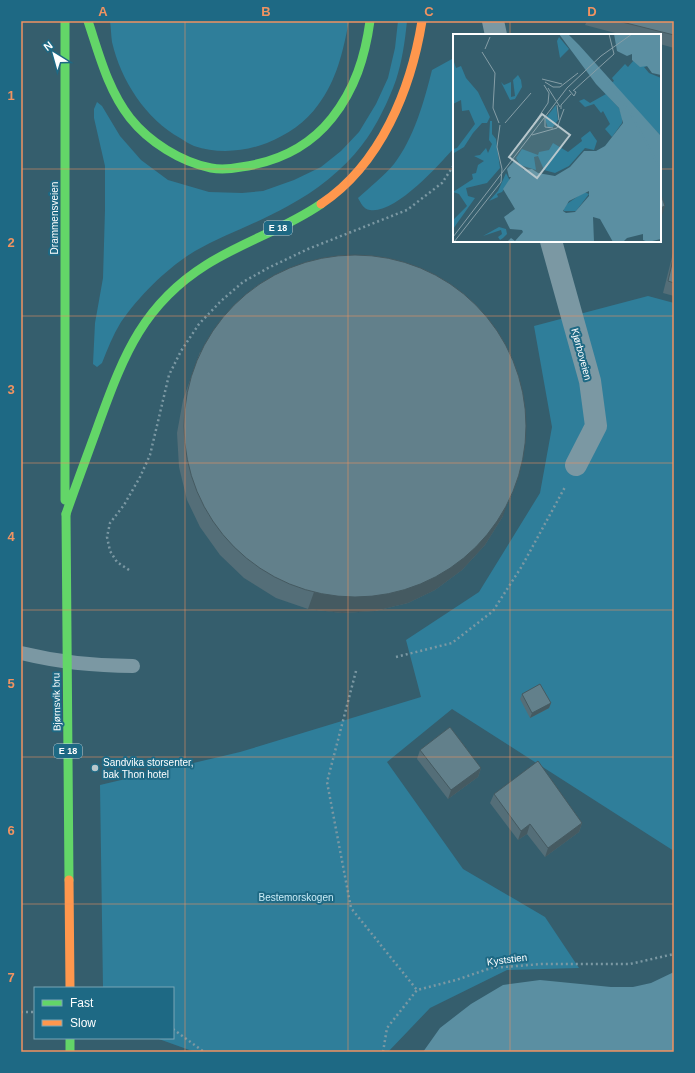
<svg xmlns="http://www.w3.org/2000/svg" width="695" height="1073" font-family="Arial,sans-serif">
<rect width="100%" height="100%" fill="#355e6d"/>
<path fill="#2f7e9a" d="M110,21H349C343,51 337,80 318,105C306,122 287,135 267,143C243,152 218,154 194,146C189,144 185,141 180,138C146,119 121,81 112,42C111,35 111,28 110,21Z
M398,21H407C405,41 402,62 396,80C389,100 375,129 362,145C343,170 316,191 288,206C258,223 225,234 195,251C168,267 139,296 121,322C113,335 107,350 102,363L97,367L93,364L95,323L103,278L105,210V166L94,118V109L97,102L102,106L120,136L141,160L168,180L209,192L242,193L263,191L294,180L321,167L341,151L359,132L376,104L388,78L395,48Z
M452,59H454L453,149C438,166 395,214 370,210C363,209 361,203 358,198C370,187 383,177 394,164C414,138 424,102 432,70Z
M648,296L674,303V851L452,709L387,762L463,869L545,917L579,968L507,970L430,1008L388,1052H195L156,1038H173V988H103L100,785L240,752L421,697L406,640L479,592L540,493L552,427L534,326Z"/>
<path fill="#5b8fa2" d="M674,972V1052H423L440,1028L471,1004L503,985L540,980L611,987H633L651,983Z"/>
<g fill="none" stroke-linecap="round" stroke-linejoin="round">
<path stroke="#7b98a3" stroke-width="2.5" stroke-dasharray="2 3" stroke-linecap="butt" d="M129,570L117,562L110,551L107,537L110,523L124,505L140,477L150,455L169,375L181,351L199,324L221,301L243,282L268,268L308,249L407,210L442,183L454,165
M396,657L452,643L493,611L522,566L565,487
M356,671L327,782L351,908L417,990
M21,1012H35
M173,1029L204,1052
M383,1052L387,1028L417,990L456,980L491,968L542,964H630L674,954"/>
<path stroke="#7b98a3" stroke-width="14" d="M21,653C58,662 95,666 133,666"/>
<path stroke="#7b98a3" stroke-width="22" d="M493,21L496,35
M551,241L590,381L596,426L576,465"/>
<path stroke="#63d668" stroke-width="9" d="M65,21V500
M88,21C99,54 108,90 130,118C149,142 181,162 211,168C221,170 231,169 241,167C277,162 309,147 332,118C355,89 365,57 370,21
M66,514C77,482 89,451 100,420C124,354 144,304 206,265C242,242 285,229 321,204
M70,1038V1052"/>
<path stroke="#ff974d" stroke-width="9" d="M321,204C381,164 411,89 422,21"/>
<path stroke="#63d668" stroke-width="9" d="M66,514L69,880"/>
<path stroke="#ff974d" stroke-width="9" d="M69,880L70,988"/>
</g>
<path fill="#546e78" d="M587,21H674V48L660,44V35H623L585,25Z
M674,249V296L663,293Z
M200,352L503,516L485,545L462,570L435,590L408,603L375,611L342,613L308,609L276,598L244,578L220,555L200,527L187,500L179,467L177,433L183,400Z
M522,694L551,703L549,708L530,718L520,699Z
M420,750L481,768L478,777L448,799L417,759Z
M494,794L582,823L579,832L545,857L527,834L518,840L490,803Z"/>
<path fill="#455a61" d="M665,206L661,219H660V208Z
M520,469L503,516L485,545L462,570L435,590L408,603L375,611L342,613L308,609L314,592Z
M551,703L549,708L530,718L532,713Z
M481,768L478,777L448,799L451,790Z
M582,823L579,832L545,857L548,848Z
M530,824L527,834L518,840L521,831Z"/>
<path fill="#62808b" stroke="#455a61" d="M618,21H674V35Z
M660,192L665,206L660,208Z
M674,255V283L668,281Z
M184 426a171 171 0 1 1 342 0a171 171 0 1 1-342 0Z
M540,684L551,703L532,713L522,694Z
M450,727L481,768L451,790L420,750Z
M538,761L582,823L548,848L530,824L521,831L494,794Z"/>
<path fill="none" stroke="#f09361" stroke-width="1" stroke-opacity="0.55" d="M185,21V1052M348,21V1052M510,21V35M21,169H454M660,169H674M510,241V1052M21,316H674M21,463H674M21,610H674M21,757H674M21,904H674"/>
<circle fill="#b8c7cc" stroke="#1e6984" stroke-width="1.5" cx="95" cy="768" r="4"/>
<g text-anchor="middle" stroke-width="4" stroke-linejoin="round" paint-order="stroke">
<g fill="#1e6984" stroke="#bcd2da" stroke-width="1">
<rect x="264" y="221" width="28" height="14" rx="3"/>
<rect x="54" y="744" width="28" height="14" rx="3"/>
</g>
<g font-size="9" font-weight="bold" fill="#fff">
<text x="278" y="231">E 18</text>
<text x="68" y="754">E 18</text>
</g>
<g font-size="10" fill="#fff" stroke="#1e6984">
<text transform="translate(54 218) rotate(-90)" y="4">Drammensveien</text>
<text transform="translate(582 354) rotate(75)" y="4">Kjørboveien</text>
<text transform="translate(56 702) rotate(-91)" y="4">Bjørnsvik bru</text>
<text transform="translate(507 959) rotate(-7)" y="4">Kyststien</text>
</g>
<g font-size="10" fill="#fff" stroke="#1e6984" text-anchor="start">
<text x="103" y="766">Sandvika storsenter,<tspan x="103" dy="12">bak Thon hotel</tspan></text>
</g>
<g font-size="10" fill="#caecf7" stroke="#1e6984">
<text x="296" y="901">Bestemorskogen</text>
</g>
</g>
<g transform="translate(453 34)">
<rect width="208" height="208" fill="#355e6d"/>
<path d="M106,3L116,15L107,24L104,7ZM0,25L3,34L8,32L13,44L25,58L37,83L34,89H29L20,99L11,113L1,119L0,115L4,114L22,90L16,76L9,77L8,66L0,70ZM181,26L195,32L191,33L196,39L208,44V102L158,49L161,47L159,44L172,30L175,33ZM65,41L68,46L69,53L62,65L57,66L48,48L51,51L58,48V63L62,62L60,46ZM153,60L166,74L169,82V89L159,103L152,95L157,90L150,77L148,79L141,70L132,73L126,67L131,65L137,69ZM103,71L105,86L100,93L95,94L92,85ZM37,87H39V100L43,105L47,134L34,149L13,154L15,162L22,164L0,195V186L14,172L6,160L0,158L20,145L19,140L23,139L25,131L31,127L21,122L27,121L33,114L35,119L39,110L36,106ZM137,97L144,107L141,116L132,114L116,132L102,139L91,136L85,122L81,123L83,136L67,131L63,124L69,115L85,121L86,118L96,116L100,109L115,118L129,107L128,104ZM53,139L57,147L49,158L44,160L45,163L36,167L45,157ZM131,158L136,160L123,177H111V172ZM46,193L53,195L54,200L50,204L47,206L45,203L49,200L48,196L30,202Z" fill="#2f7e9a"/>
<path d="M106,0H115L126,11L208,102V205L195,208L190,206V200L174,204L170,208H160L147,185L140,183L141,208H54L58,204L62,207L70,198L69,196L57,195L51,183L62,175L50,155L58,143H56L54,135L61,127L71,136L79,135L85,139L102,142L117,133L131,117H143L152,112L170,89L166,74L143,50ZM136,157V162L122,178L113,179L110,177L116,167ZM161,0H208V41L199,39L194,32L187,33L179,26V20L174,22L164,17Z" fill="#5b8fa2" fill-rule="evenodd"/>
<path fill="none" stroke="#5b8fa2" stroke-width="2" d="M155,48L179,82L208,136"/>
<path fill="none" stroke="#869ea7" stroke-width="1" d="M32,15L37,3M29,18L42,39L40,74L46,89M89,45L109,50M92,48L100,53H107L125,39M95,54L107,73M116,56L121,62L123,58L120,56M121,56L161,20L156,0M104,71L106,86M108,75V71L118,60M92,84V93L100,94M52,89L78,59M79,101L104,94L111,75M70,106L95,69L96,59L91,51M0,203L114,54L148,22L179,0M1,208L48,148L49,135L44,113L47,91"/>
<path fill="#b8c7cc" fill-opacity="0.15" stroke="#b8c7cc" stroke-width="2" d="M89,80L117,101L84,144L56,123Z"/>
<rect width="208" height="208" fill="none" stroke="#fff" stroke-width="2"/>
</g>
<rect width="695" height="1073" fill="none" stroke="#1e6984" stroke-width="44"/>
<rect x="34" y="987" width="140" height="52" fill="#1e6984" stroke="#78a5b5"/>
<rect x="42" y="1000" width="20" height="6" fill="#63d668" stroke="#78a5b5"/>
<text x="70" y="1007" font-size="12" fill="#ffffff">Fast</text>
<rect x="42" y="1020" width="20" height="6" fill="#ff974d" stroke="#78a5b5"/>
<text x="70" y="1027" font-size="12" fill="#ffffff">Slow</text>
<g transform="translate(54 54) rotate(323)" stroke="#1e6984" stroke-width="3" paint-order="stroke">
<path d="M0-3L7 15L0 10L-7 15Z" fill="#ffffff"/>
<text y="-6" font-size="11" font-weight="bold" text-anchor="middle" fill="#ffffff">N</text>
</g>
<rect x="22" y="22" width="651" height="1029" fill="none" stroke="#f09361" stroke-width="1.5"/>
<g font-size="13" text-anchor="middle" font-weight="bold" fill="#f09361">
<text x="103" y="16">A</text>
<text x="266" y="16">B</text>
<text x="429" y="16">C</text>
<text x="592" y="16">D</text>
<text x="11" y="100">1</text>
<text x="11" y="247">2</text>
<text x="11" y="394">3</text>
<text x="11" y="541">4</text>
<text x="11" y="688">5</text>
<text x="11" y="835">6</text>
<text x="11" y="982">7</text>
</g>
</svg>
